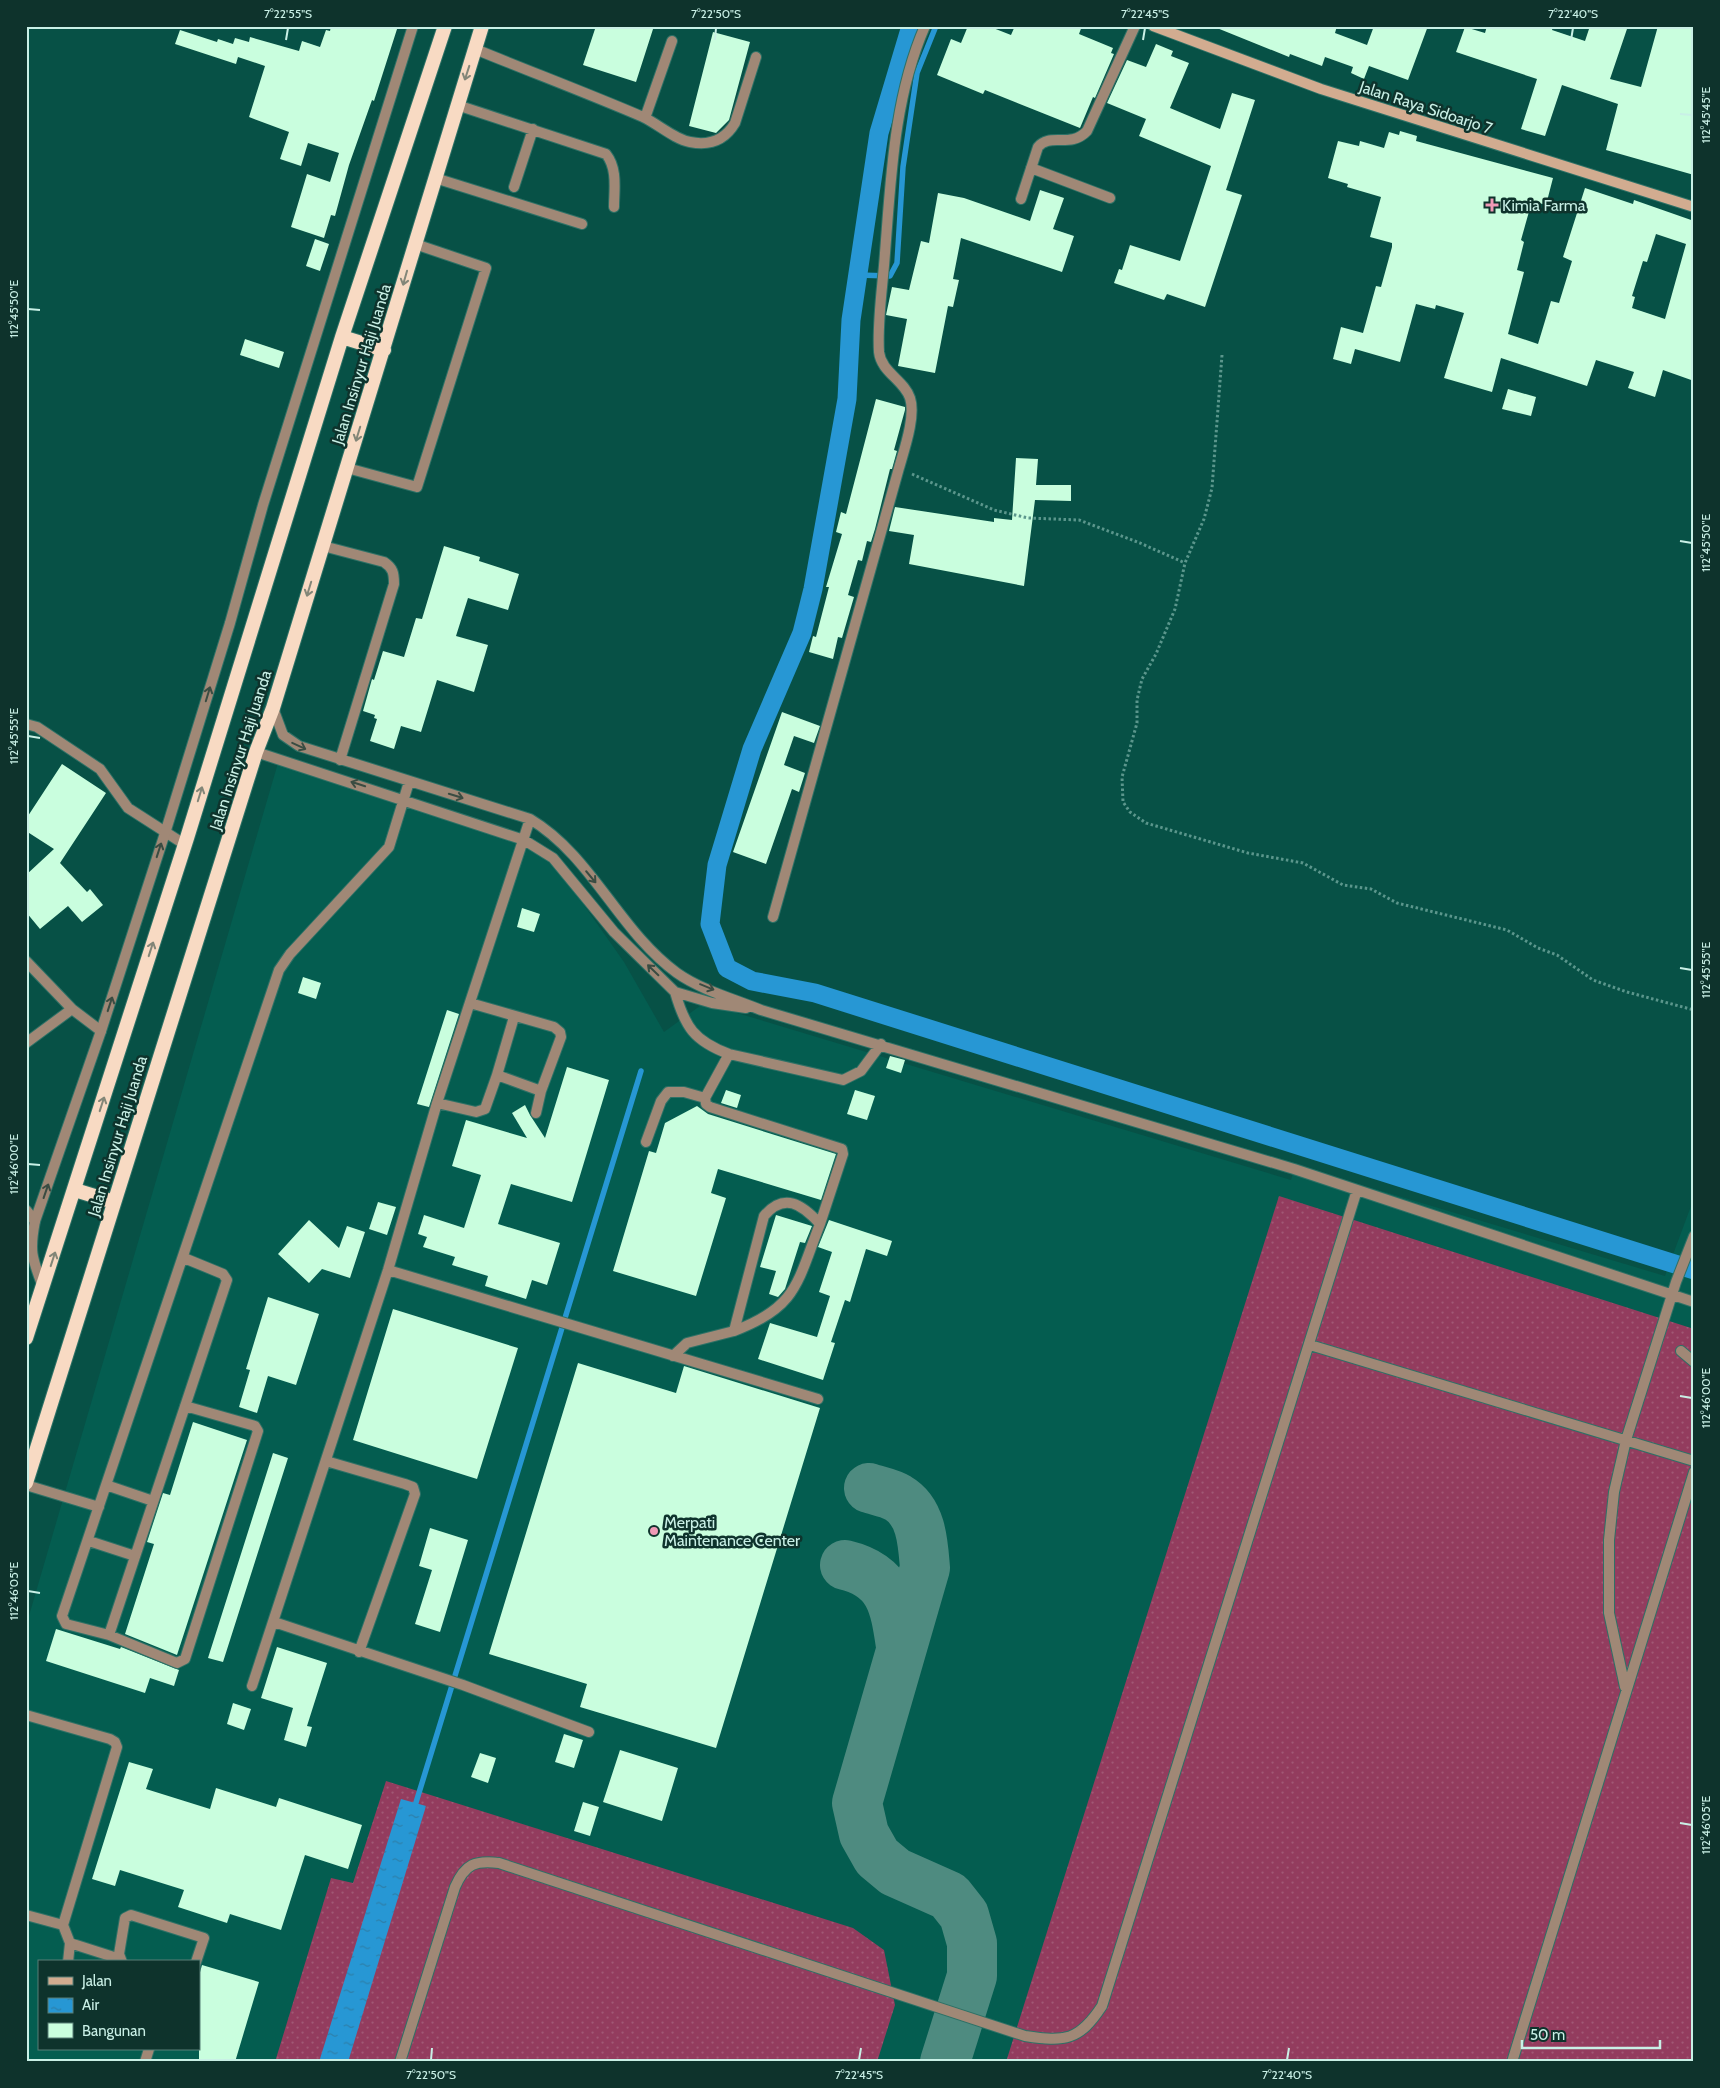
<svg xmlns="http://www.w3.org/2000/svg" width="1720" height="2088" font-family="Cabin,sans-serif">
<defs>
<pattern id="grass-dots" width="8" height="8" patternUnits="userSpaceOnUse" patternTransform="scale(1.25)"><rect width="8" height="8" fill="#933c5e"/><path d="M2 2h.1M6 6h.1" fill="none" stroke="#a15875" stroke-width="1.8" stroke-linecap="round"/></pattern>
<pattern id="water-ripples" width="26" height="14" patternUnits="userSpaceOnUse" patternTransform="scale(1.25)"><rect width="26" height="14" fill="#2797d4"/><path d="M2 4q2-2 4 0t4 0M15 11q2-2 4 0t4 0" fill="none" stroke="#2d7fa9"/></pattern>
</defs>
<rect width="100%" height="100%" fill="#075146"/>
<path fill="#045d50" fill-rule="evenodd" d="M278,763L535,847L567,881L624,962L664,1032L704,1003L1291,1180L1295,1165L1665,1276L1694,1198V2062H26V1626ZM39,1962H199V2049H39Z"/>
<path fill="url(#grass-dots)" d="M1279,1196L1694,1329V2062H1006Z
M386,1781L853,1928L884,1950L895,2005L877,2062H275L331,1878L353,1883Z"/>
<path fill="url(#water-ripples)" d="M401,1799L426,1806L348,2062H319Z"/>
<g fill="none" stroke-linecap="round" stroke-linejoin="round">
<path stroke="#2797d4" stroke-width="5.5" d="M858,275L890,276L897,263L903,167L917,73L936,26
M414,1809L641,1071"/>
<path stroke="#2797d4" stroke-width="19" d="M911,26L879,133L851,320L847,399L813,589L802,633L752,749L717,865L710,924L727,968L752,981L815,993L1694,1270"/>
<path stroke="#4e8b80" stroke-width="50" d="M869,1488C878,1491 890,1493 898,1498C922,1512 923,1544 925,1568L857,1803L864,1834L877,1857L895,1872L949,1896L964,1915L972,1943V1976L945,2062
M845,1565C891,1576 895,1606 901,1646"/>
</g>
<path fill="#c9fede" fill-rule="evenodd" d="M331,26H398L374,101L372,100L349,165L335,216L331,215L324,238L291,227L307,174L330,182L339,153L308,143L301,166L280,159L289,132L249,117L265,66L238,57L236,64L175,44L180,30L217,42L218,39L233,44L235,38L249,42L250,37L299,51L302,41L320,47L326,30L330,31Z
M596,26H654L636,82L583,65Z
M968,26H988L1011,35L1015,26H1082L1079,34L1113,48L1111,53L1114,54L1095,98L1093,97L1080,128L985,90L983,94L937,75L951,39L961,43Z
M1212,26H1337L1335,33L1367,45L1374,26H1428L1408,80L1369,66L1364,79L1351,73L1353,67L1325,57L1322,66L1290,54L1289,57Z
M1487,26H1553L1552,30L1585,41L1590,26H1628L1610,79L1641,87L1658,26H1694V175L1606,150L1618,104L1562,85L1545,136L1521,129L1537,79L1456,52L1465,27L1485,33Z
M713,32L750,42L729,120L716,133L689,126Z
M1156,44L1173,51L1171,56L1189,63L1170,108L1220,129L1232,93L1255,100L1226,190L1242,195L1205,307L1167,294L1164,300L1114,283L1119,269L1122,270L1130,245L1180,261L1211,166L1139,136L1146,119L1107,103L1127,60L1146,67Z
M1400,131L1417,136L1416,141L1553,178L1546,205L1532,201L1521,240L1524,242L1517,270L1524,272L1508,334L1538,344L1551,301L1559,303L1572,261L1563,257L1585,188L1633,204L1634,200L1694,221V381L1663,370L1655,397L1628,388L1634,372L1596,360L1587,386L1501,358L1492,392L1444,378L1464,313L1436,305L1435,309L1416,304L1400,362L1355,349L1351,364L1333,359L1341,327L1363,333L1376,286L1381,287L1392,247V243L1370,237L1381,197L1347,187L1348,184L1328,178L1338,141L1359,146L1360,141L1384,148L1389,132L1399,135ZM1656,234L1686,244L1665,319L1632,308L1635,297L1632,296L1643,261L1647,262Z
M1040,190L1064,198L1053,229L1074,236L1062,272L961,238L953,279L959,280L953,307L948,306L935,373L898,366L907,319L886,315L892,287L909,290L921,241L929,243L938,193L964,198L1030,221Z
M315,239L329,244L320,271L306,266Z
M245,339L284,352L279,368L240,355Z
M1508,389L1536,397L1531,416L1502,409Z
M876,399L905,407V410L894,450L897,451L892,469H890L875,529L871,542L867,541L862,561L858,560L848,595L854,597L842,638L838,637L833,659L809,652L813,636L816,637L829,587H826L842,534L836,532L841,512L846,514Z
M1016,458L1038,459L1036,485H1071V501L1035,500L1024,586L909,564L914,535L889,531L895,507L994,522V518L1012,520Z
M444,546L480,557L479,561L519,574L508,610L468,598L456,636L488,645L474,692L437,680L421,732L401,726L394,749L370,741L377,719L374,718L375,715L363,711L372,679L374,680L383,651L404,657L416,618L422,619Z
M782,712L820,726L814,743L794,736L784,765L805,773L799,792L792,789L766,864L733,852Z
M62,764L106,793L60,863L87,892L90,889L103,905L82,922L68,906L40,929L26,912V875L54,849L26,831V819Z
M522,908L540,914L534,932L517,927Z
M303,977L321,983L316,999L298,993Z
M447,1010L459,1014L429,1107L417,1104Z
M890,1056L905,1060L901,1073L886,1068Z
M567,1067L609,1080L572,1202L511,1184L498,1224L560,1243L547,1285L532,1280L526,1299L485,1286L488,1276L452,1265L455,1257L423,1247L427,1237L418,1234L424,1215L464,1228L481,1175L452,1166L466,1120L527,1138L512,1113L525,1105L530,1115L545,1138Z
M726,1090L741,1095L737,1108L721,1103Z
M855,1090L875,1096L867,1120L847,1114Z
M697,1106L708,1114L836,1154L821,1200L718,1169L711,1193L726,1198L696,1296L613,1271L649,1151L656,1153L665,1123Z
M378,1202L396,1207L387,1235L369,1229Z
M776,1215L812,1226L805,1243L800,1242L785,1289L778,1297L769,1294L776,1271L760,1267Z
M309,1220L339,1248L347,1226L365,1232L350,1278L322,1269L309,1283L278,1254Z
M829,1220L892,1241L887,1256L866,1249L850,1302L845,1300L831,1342L835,1343L823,1380L758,1359L770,1323L817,1337L830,1296L819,1292L832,1252L818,1247Z
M268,1297L319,1314L296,1385L268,1376L257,1413L239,1407L250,1370L246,1369Z
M393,1309L518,1348L477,1479L353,1440Z
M578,1363L676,1393L684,1366L820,1408L716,1748L580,1707L587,1684L489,1654Z
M193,1422L247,1440L177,1655L125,1634L154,1544L147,1542L163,1493L170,1495Z
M273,1453L288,1458L223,1662L208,1658Z
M430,1528L468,1540L440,1632L415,1624L432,1570L419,1566Z
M56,1629L120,1649L121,1647L179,1670L174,1686L150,1678L145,1693L46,1661Z
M277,1647L327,1663L307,1726L312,1727L306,1747L284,1740L293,1708L261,1698Z
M233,1703L251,1709L244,1730L227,1724Z
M564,1734L583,1740L574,1768L555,1762Z
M620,1750L678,1768L662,1821L603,1802Z
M480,1753L496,1758L488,1783L471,1777Z
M129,1762L153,1769L146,1789L210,1809L216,1788L276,1807L279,1798L362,1825L348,1869L305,1855L281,1930L230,1914L227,1923L178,1907L184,1890L120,1870L115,1886L92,1879Z
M583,1802L599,1807L590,1836L574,1831Z
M202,1965L259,1982L235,2062H199V1976Z"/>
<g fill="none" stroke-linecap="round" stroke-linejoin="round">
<g stroke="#2e7166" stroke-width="12">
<path id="service" d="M475,49C531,72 587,93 643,117C658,124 674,139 690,142C710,146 725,140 735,123L756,57
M457,105L606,154C618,169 614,190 614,207
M645,118L672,41
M1031,168L1110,198
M435,178L582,224
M514,187L533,129
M1021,199L1038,147C1050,132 1070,149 1087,131L1135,26
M347,468L417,487L486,268L415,244
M323,546L384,562C393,568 394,573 394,584L340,760
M273,708L283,735L299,746L530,819C592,856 619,931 677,973C701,990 734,999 761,1010L1294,1169L1694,1302
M26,724L37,727L100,769L128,808L184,844
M256,752L524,840L553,858L614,932L675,992L712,1003L746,1008
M675,992C685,1027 694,1041 729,1054L843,1080L861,1071L881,1044
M470,1003L554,1027L560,1032L561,1037L541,1091L536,1113
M514,1017L497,1075L541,1091
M729,1054L705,1098L706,1104L710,1107L842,1149L843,1154L820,1224
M437,1103L476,1112L485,1109L497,1075
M646,1142L661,1101L668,1092H684L705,1098
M388,1270L818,1399
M1310,1345L1694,1461
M1681,1351L1694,1362
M673,1356L687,1343L734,1331L764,1216C784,1192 802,1204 820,1224C797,1282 798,1307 734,1331
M185,1406L255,1426L258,1431L185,1659L177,1663L109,1635L66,1624L62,1616L279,970L290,954L389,847L409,782
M326,1461L405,1484L413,1487L415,1494L359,1652
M26,1485L99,1507
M106,1485L153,1501
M89,1541L135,1556
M274,1622L463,1685L589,1732
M109,1635L227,1280L223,1274L184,1258
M252,1686L388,1270L437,1103L530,819
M1625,1687L1609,1613V1540L1614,1492L1626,1440L1676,1282L1694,1236
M26,1715L110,1739L115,1742L117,1747L63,1925L70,1943L68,1962
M26,1915L63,1925
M70,1943L120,1959
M122,1962L119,1954L125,1918L131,1915L204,1938L196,1962
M145,2062L149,2049
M400,2062L455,1887C465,1864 475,1860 499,1863L1025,2036C1065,2042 1079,2041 1102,2006L1357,1190
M1512,2062L1694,1472"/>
</g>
<g stroke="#2e7166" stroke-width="12">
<path id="minor" d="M773,917L899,468C904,450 916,416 910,398C904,380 881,372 879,352C877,321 883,284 885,253C891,177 894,97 925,26
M26,961L72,1009L101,1031
M26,1043L72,1009
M26,1210L35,1221"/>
</g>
<g stroke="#2e7166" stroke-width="12">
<path id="tertiary" d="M43,1287C32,1258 29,1252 35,1221L101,1031L166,830L230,623L263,505L413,26"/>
</g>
<g stroke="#2e7166" stroke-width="12">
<path id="secondary" d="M1153,26L1321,89L1694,207"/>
</g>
<g stroke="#2e7166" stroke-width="16">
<path id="trunk" d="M342,337L384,350
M75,1190L114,1202
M26,1338L187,838L342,337L445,26
M26,1483L256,752L273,708L482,26"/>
</g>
<path stroke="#5b968c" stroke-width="3" stroke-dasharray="2.5 2.5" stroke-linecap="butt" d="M1222,355L1212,488L1204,519L1185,563L1175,609L1156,654L1142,679L1137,700V723L1122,777L1123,802L1130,812L1146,823L1248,853L1303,863L1343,885L1371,889L1397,903L1507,930L1538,948L1557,955L1593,980L1627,992L1694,1010
M912,474L994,510L1028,518L1079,520L1140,543L1185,563"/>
<use href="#service" stroke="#a08876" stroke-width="10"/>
<use href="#minor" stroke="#a08876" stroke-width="10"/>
<use href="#tertiary" stroke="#a08876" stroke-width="10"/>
<use href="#secondary" stroke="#d2ac90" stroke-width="10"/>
<use href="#trunk" stroke="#f8dac3" stroke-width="14"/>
</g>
<defs><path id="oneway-shaft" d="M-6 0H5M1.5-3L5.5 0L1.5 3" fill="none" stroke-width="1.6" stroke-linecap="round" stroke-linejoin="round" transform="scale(1.25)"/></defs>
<g stroke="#838678">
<use href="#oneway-shaft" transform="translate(467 73) rotate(108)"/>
<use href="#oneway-shaft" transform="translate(405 278) rotate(106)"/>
<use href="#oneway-shaft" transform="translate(358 434) rotate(107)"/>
<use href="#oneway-shaft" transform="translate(309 589) rotate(107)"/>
<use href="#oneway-shaft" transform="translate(200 794) rotate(-73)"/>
<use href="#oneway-shaft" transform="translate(151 949) rotate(-72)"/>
<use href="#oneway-shaft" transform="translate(102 1104) rotate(-72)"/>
<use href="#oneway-shaft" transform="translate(53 1259) rotate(-72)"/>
</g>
<g stroke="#3a4c42">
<use href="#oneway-shaft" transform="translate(208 694) rotate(-73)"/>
<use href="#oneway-shaft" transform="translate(299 746) rotate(25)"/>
<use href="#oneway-shaft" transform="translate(358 784) rotate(-162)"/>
<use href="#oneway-shaft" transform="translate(456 796) rotate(17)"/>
<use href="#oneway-shaft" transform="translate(159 850) rotate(-72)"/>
<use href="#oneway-shaft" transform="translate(591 877) rotate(50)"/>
<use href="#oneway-shaft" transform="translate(653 970) rotate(-136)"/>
<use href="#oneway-shaft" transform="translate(707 987) rotate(22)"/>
<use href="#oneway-shaft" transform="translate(110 1004) rotate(-72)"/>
<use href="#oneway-shaft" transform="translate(46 1191) rotate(-71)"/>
</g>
<path fill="none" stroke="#c9f0e6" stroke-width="2" d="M286,40L288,28M715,40L716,28M1143,40L1145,28M1571,40L1573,28M1680,114L1692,115M28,309L40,310M1680,541L1692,543M28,736L40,738M1680,968L1692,970M28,1164L40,1165M1680,1396L1692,1398M28,1591L40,1593M1680,1823L1692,1825M431,2060L432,2048M859,2060L861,2048M1287,2060L1289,2048"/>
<g fill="#f09ab6" stroke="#0e332c" stroke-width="2">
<path d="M1489.5 197.5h5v5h5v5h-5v5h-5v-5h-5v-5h5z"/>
<circle cx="654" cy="1531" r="5"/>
</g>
<g text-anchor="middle" stroke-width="5" stroke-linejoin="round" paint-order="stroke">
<g font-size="16" fill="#c9f0e6" stroke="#0e332c">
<text transform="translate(1426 107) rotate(18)" y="6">Jalan Raya Sidoarjo 7</text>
<text transform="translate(361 364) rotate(-73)" y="6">Jalan Insinyur Haji Juanda</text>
<text transform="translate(240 750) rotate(-72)" y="6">Jalan Insinyur Haji Juanda</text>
<text transform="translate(117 1136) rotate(-73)" y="6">Jalan Insinyur Haji Juanda</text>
</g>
<g font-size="16" fill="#c9f0e6" stroke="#0e332c" text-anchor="start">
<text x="1502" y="211">Kimia Farma</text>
<text x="664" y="1528">Merpati<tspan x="664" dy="18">Maintenance Center</tspan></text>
</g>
</g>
<rect width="1720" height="2088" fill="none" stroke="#0e332c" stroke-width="55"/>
<rect x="38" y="1960" width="162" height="90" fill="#0e332c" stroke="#597f76"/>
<rect x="48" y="1977" width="25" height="8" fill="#d2ac90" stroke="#597f76"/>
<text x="82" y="1986" font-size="15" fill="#c9f0e6">Jalan</text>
<rect x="48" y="1998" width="25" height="15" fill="url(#water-ripples)" stroke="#597f76"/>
<text x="82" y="2010" font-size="15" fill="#c9f0e6">Air</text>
<rect x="48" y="2023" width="25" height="15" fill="#c9fede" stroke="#597f76"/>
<text x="82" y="2036" font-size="15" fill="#c9f0e6">Bangunan</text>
<path d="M1522 2040v8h138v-8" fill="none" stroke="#c9f0e6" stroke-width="2.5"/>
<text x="1530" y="2040" font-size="15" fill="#c9f0e6" stroke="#0e332c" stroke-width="4" paint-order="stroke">50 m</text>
<rect x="28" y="28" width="1664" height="2032" fill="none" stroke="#c9f0e6" stroke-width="2"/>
<g font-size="12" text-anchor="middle" fill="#c9f0e6">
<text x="288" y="18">7°22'55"S</text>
<text x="716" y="18">7°22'50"S</text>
<text x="1145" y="18">7°22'45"S</text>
<text x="1573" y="18">7°22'40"S</text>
<text transform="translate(1706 115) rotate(-90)" y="4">112°45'45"E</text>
<text transform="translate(14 309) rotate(-90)" y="4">112°45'50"E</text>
<text transform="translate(1706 543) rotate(-90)" y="4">112°45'50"E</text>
<text transform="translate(14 736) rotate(-90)" y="4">112°45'55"E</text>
<text transform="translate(1706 970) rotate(-90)" y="4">112°45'55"E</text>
<text transform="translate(14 1164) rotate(-90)" y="4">112°46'00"E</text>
<text transform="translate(1706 1398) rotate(-90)" y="4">112°46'00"E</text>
<text transform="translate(14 1591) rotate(-90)" y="4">112°46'05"E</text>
<text transform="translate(1706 1825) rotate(-90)" y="4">112°46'05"E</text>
<text x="431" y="2079">7°22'50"S</text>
<text x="859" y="2079">7°22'45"S</text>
<text x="1287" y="2079">7°22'40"S</text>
</g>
</svg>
